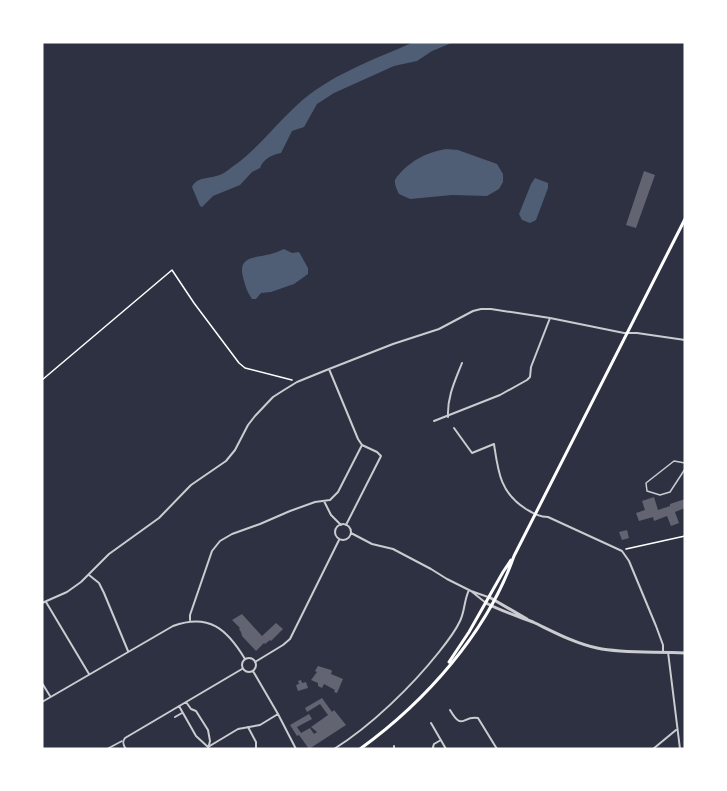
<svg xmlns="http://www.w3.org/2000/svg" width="727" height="791" font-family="Raleway,sans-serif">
<rect width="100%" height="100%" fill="#2d3142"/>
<path fill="#4f5d75" d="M414,42H454L432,51L417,61L394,66L334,93L317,104L304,127L292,131L281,153C272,155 264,158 260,168L252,172L240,185L213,196L202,207L200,206L192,187C197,177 207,179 216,176C222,175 227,171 232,167C257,150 274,126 296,106C329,75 373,60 414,42Z
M446,149L458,150L497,164L503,174V182L499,189L487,196L452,195L410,199L399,194C397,190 394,184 395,180C397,176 402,171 405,168C418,157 429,152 446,149Z
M535,178L548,183V188L536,220L530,223L522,220L519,214L531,184Z
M284,249L292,253L299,252L308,268V274L294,284L271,292L261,293L256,299H252C247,292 245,285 243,277C238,258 252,258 266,255C272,254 278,252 284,249Z"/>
<path fill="#626471" d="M644,171L655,175L636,228L626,225Z
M654,497L658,510L670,506V504L685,499V508L675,512L679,523L671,526L667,516L654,521L653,517L639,521L636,513L645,510L642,501Z
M627,530L629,538L622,540L619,532Z
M242,614L262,636L276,623L283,629L271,641L270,640L265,644L264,643L256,651L242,636L241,632L239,629L240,628L232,620Z
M318,666L331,670L332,671L331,674L343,679L337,693L334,692L335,690L324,684L322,688L318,686V683L311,680L317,672L315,671Z
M301,680L302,683L306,682L308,688L298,691L296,685L299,684L298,681Z
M322,698L332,712L334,710L346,725L309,749L299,735L297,736L290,725L309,714L312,719L297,727L301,733L310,728L314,734L317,732L311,727L328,715L320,704L307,712L305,708Z"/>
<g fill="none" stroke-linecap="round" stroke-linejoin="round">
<path stroke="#fff" stroke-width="1.5" d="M42,380L172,270L194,303L239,363L245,368L292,380
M626,549L685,536"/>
<path stroke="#caccd0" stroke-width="1.5" d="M685,463L674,461L646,483L647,491L660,495L670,492L685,469"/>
<path stroke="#caccd0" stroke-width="1.5" d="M107,749L122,741"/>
<path stroke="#caccd0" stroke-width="2" d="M329,369L358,439L362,445
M448,417C447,397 455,381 462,363
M434,421L500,395L527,380L530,377L531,367L550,318
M454,428L472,453L494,444C498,471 500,493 526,509C533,513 539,517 548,517L622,551L629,561L656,626L663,645V652
M324,501L331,515L341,525
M335 532a8 8 0 1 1 16 0a8 8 0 1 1-16 0Z
M346,525L381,456L377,452L362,445
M351,533L372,544L393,549L431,569L447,579L471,591L486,603
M89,575L99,583L104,593L128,651
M471,591L488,597
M46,602L89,674
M42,603L67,592L81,582L109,554L159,518L191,485L226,461L235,450L248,425L255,416L273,397L284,390L297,382L329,369L393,344L439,329L473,311L481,309H491L550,318L624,333H637L685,340
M190,620V615L212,551L220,541L232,534L260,524L290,511L315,502L330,500L338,492L362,445
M668,652L680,749
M242 665a7 7 0 1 1 14 0a7 7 0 1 1-14 0Z
M255,662L283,645L290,639L339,540
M253,671L278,714L296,749
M42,683L50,696
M42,702L173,626C209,613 227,629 245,659
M186,702L191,709L196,711L208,730L210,741L208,749
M179,706L196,736L208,747
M450,710C463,732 462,715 478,718L497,749
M175,717L182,713
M431,723L446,749
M248,727L256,742V749
M394,746V749
M208,747L238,729L260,725L278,714
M126,749C123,745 122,742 125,738L242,669
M334,749C371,726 412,686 439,652C447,642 455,632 460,621C465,611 464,600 469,590
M434,749L433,747L434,744L441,740
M653,749L676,730"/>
<path stroke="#caccd0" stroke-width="3" d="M489,597L527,619
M486,603C501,611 517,616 533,622C554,632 574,643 597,648C625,654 656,651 685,653"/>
<path stroke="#fff" stroke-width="3" d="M449,662L469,632L503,572L511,560
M360,749C425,702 487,633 514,556L685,219"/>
</g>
<rect width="727" height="791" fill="none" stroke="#ffffff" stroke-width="87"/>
</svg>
